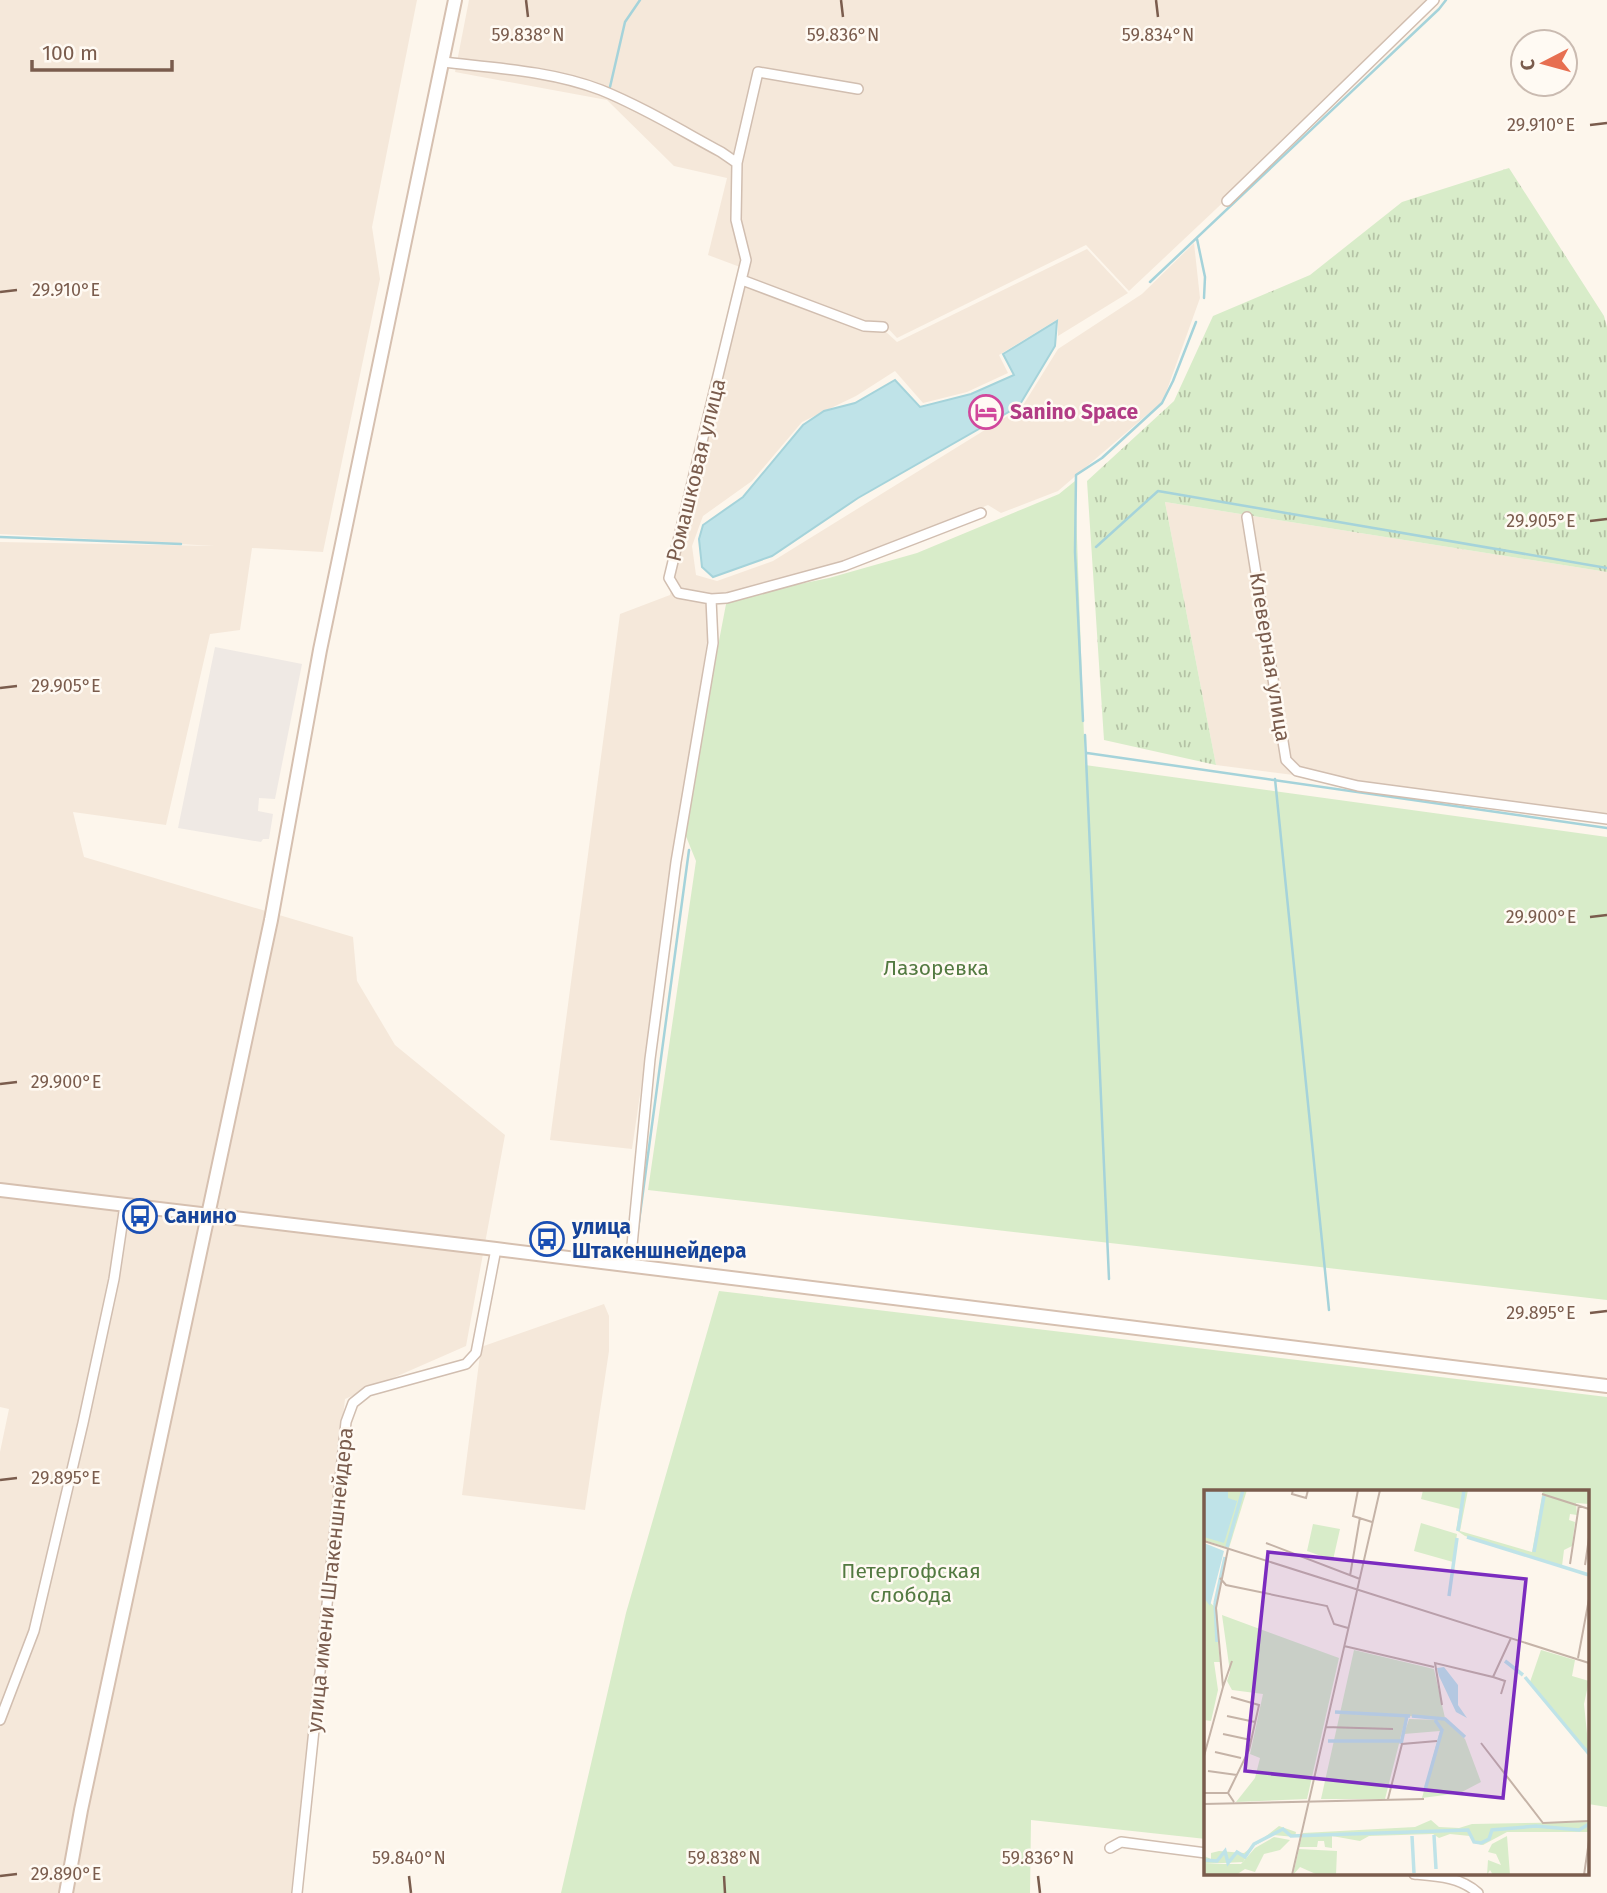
<svg xmlns="http://www.w3.org/2000/svg" width="1607" height="1893" font-family="'Fira Sans',sans-serif">
<defs>
<pattern id="grass-tufts" width="24" height="20" patternUnits="userSpaceOnUse" patternTransform="scale(1.75)"><rect width="24" height="20" fill="#d8ecc9"/><path d="M3 7l-1-3M5 7V3M7 7l1-3M15 17l-1-3M17 17v-4M19 17l1-3" fill="none" stroke="#b4c2a5"/></pattern>
</defs>
<rect width="100%" height="100%" fill="#fdf6ec"/>
<path fill="#f5e8da" d="M0,0H417L372,227L380,279L323,552L252,548L240,630L210,634L166,825L73,812L84,857L353,937L357,981L395,1045L505,1135L466,1346L345,1399L291,1893H0V1452L9,1409L0,1407V542L215,546L0,534Z
M469,0H1438L1129,291L1086,245L897,338L884,324L864,323L737,278L740,267L708,255L727,178L674,166L607,100L455,72Z
M1194,243L1200,298L1163,401L1058,491L1001,513L988,505L842,564L708,602L707,641L632,1149L550,1140L620,614L670,595L744,284L864,329L885,331L897,342L1087,249L1128,293L1058,336V319L999,355L1008,373L967,392L923,403L895,371L856,396L802,422L752,481L703,516L692,546L696,575L717,581L773,561L1022,407L1058,349L1142,294Z
M1165,502L1607,572V815L1216,765Z
M604,1304L609,1316V1351L585,1510L462,1495L481,1347Z"/>
<path fill="#efe9e4" d="M215,647L302,664L275,799L259,798L258,811L273,814L269,839H263L261,842L178,828Z"/>
<path fill="url(#grass-tufts)" d="M1509,168L1604,316L1607,327V572L1165,502L1216,765L1104,740L1087,481L1174,401L1213,316L1310,275L1402,202Z"/>
<path fill="#d8ecc9" d="M1075,481L1085,765L1607,837V1300L648,1190L696,861L683,829L727,599L829,578L917,553L1059,494Z
M719,1291L1607,1397V1807L1588,1804V1492H1206V1839L1031,1820L1030,1893H561L626,1613Z"/>
<path fill="#bfe3e8" stroke="#a5d3da" stroke-width="2" d="M1057,321L1055,346L1019,406L858,498L772,556L713,577L702,567L699,539L703,525L743,497L803,425L824,411L855,403L895,380L920,407L971,394L1014,375L1003,354Z"/>
<g fill="none" stroke-linecap="round" stroke-linejoin="round">
<path stroke="#a5d3da" stroke-width="2.5" d="M610,87L625,22L640,0
M1197,239L1205,277L1204,298
M1150,282L1439,9L1446,0
M0,537L181,544
M1096,547L1158,491L1607,568
M1083,721L1075,552L1076,475L1102,458L1162,403L1173,381L1196,322
M1085,735L1109,1279
M1087,753L1607,828
M1275,779L1329,1310
M638,1229L689,850"/>
<g stroke="#d1beb0" stroke-width="12">
<path id="street" d="M443,62C495,68 552,71 601,90C643,107 682,131 721,152L737,163L736,220L746,260L669,578L678,593L711,599L727,598L844,566L981,513
M737,163L758,72L858,89
M1227,201L1434,0
M742,280L864,326L883,327
M1247,517L1286,760L1297,771L1358,786L1607,819
M630,1266L650,1059L676,862L713,643L711,599
M0,1720L34,1631L83,1423L114,1279L125,1205
M1110,1848L1121,1842L1206,1853
M1414,1874C1438,1876 1460,1877 1478,1893
M297,1893L346,1422L353,1403L368,1391L466,1364L476,1353L496,1249"/>
</g>
<g stroke="#d6c0b0" stroke-width="16">
<path id="secondary" d="M0,1190L496,1249L1607,1386
M66,1893L81,1810L271,920L320,650L455,0"/>
</g>
<use href="#street" stroke="#fff" stroke-width="9"/>
<use href="#secondary" stroke="#fff" stroke-width="12"/>
</g>
<path fill="none" stroke="#7a5c4d" stroke-width="2.5" d="M526,0L528,17M841,0L843,17M1156,0L1158,17M1590,125L1607,123M0,292L17,290M1590,521L1607,519M0,688L17,686M1590,917L1607,915M0,1084L17,1082M1590,1313L1607,1311M0,1480L17,1478M0,1876L17,1874M409,1876L411,1893M724,1876L725,1893M1038,1876L1040,1893"/>
<defs>
<g id="hotel-ring" transform="scale(1.75)"><circle r="9.5" fill="#fffaf3" stroke="#d1479c" stroke-width="1.5"/><path d="M-6-4.5h1.5V1H6V5H4.5V3h-9V5H-6ZM-4 0a1.8 1.8 0 1 1 3.6 0ZM.5 0V-2.5h3Q6-2.5 6 0Z" fill="#d1479c"/></g>
<g id="bus-ring" transform="scale(1.75)"><circle r="9.5" fill="#fffaf3" stroke="#1a4fb4" stroke-width="1.5"/><path d="M-5-6H5V4H4V6H2V4H-2V6H-4V4H-5ZM-3.5-4V0h7V-4ZM-3.5 1.2v1.5H-2V1.2ZM2 1.2v1.5H3.5V1.2Z" fill="#1a4fb4"/></g>
</defs>
<g fill-rule="evenodd">
<use href="#hotel-ring" x="986" y="412"/>
<use href="#bus-ring" x="140" y="1216"/>
<use href="#bus-ring" x="547" y="1239"/>
</g>
<g text-anchor="middle" stroke-width="5" stroke-linejoin="round" paint-order="stroke">
<g font-size="21" font-weight="bold" fill="#b23c85" stroke="#fffaf3" text-anchor="start">
<text x="1010" y="419">Sanino Space</text>
</g>
<g font-size="21" fill="#7a5c4d" stroke="#fffaf3">
<text transform="translate(696 470) rotate(-76)" y="7">Ромашковая улица</text>
<text transform="translate(1270 657) rotate(81)" y="7">Клеверная улица</text>
<text transform="translate(330 1580) rotate(-84)" y="7">улица имени Штакеншнейдера</text>
</g>
<g font-size="21" fill="#537a41" stroke="#fffaf3">
<text x="936" y="975">Лазоревка</text>
<text x="911" y="1578">Петергофская<tspan x="911" dy="24">слобода</tspan></text>
</g>
<g font-size="21" font-weight="bold" fill="#164399" stroke="#fffaf3" text-anchor="start">
<text x="164" y="1223">Санино</text>
<text x="572" y="1234">улица<tspan x="572" dy="24">Штакеншнейдера</tspan></text>
</g>
</g>
<g transform="translate(1204 1490)">
<rect width="385" height="385" fill="#fdf6ec"/>
<path d="M219,0H264L256,41L328,62L339,0H385V14L372,13L373,25L366,24L365,30L371,32L368,56L360,60L358,76L261,46L252,40L256,19L217,9ZM217,33L253,44L249,72L210,61ZM109,34L136,39L129,70L103,61ZM0,108L10,116L16,172H0ZM337,160L371,170L368,186L385,191L380,214L385,263L326,192ZM205,229L241,230L261,249L277,292L256,303L218,308L236,241L200,244Z" fill="#d8ecc9"/>
<path d="M0,133H9L11,164L4,158ZM227,330L235,337L255,338L268,334L385,332V342H303L279,355L270,353L266,346L246,344L235,348L229,344L165,346L156,351L128,346V358L121,357L120,351H114L113,357H95L99,343L211,337ZM75,336L92,342L91,347L69,345L50,356L39,372L0,374V366L7,369V363L15,361L40,363ZM303,346L306,385H289L286,380L283,385L284,370L297,375L292,364L284,362L288,354ZM95,359L133,361L132,385H114L96,377L89,385Z" fill="#d8ecc9"/>
<path d="M0,0H43L25,58L0,50Z" fill="#d8ecc9"/>
<path d="M18,125L135,168L103,309L32,312L51,288L56,268L46,264L59,204L28,200L23,191L26,182ZM150,160L230,179L241,228L202,226L181,309H117ZM0,172H10L14,200L7,231L0,230ZM70,347L86,350L76,360L60,364L51,382L41,379L32,385H0V374H37L51,358Z" fill="#d8ecc9"/>
<path d="M0,0H24V8L33,11L20,53L0,47ZM0,53L20,61L6,116L0,108ZM240,177L254,195V215L263,228L252,222L235,186L233,178Z" fill="#bfe3e8"/>
<path fill="none" stroke="#bfe3e8" stroke-width="3.5" d="M254,41L260,0M263,47L385,85M23,57L39,0M330,62L340,6M245,106L253,48M11,113L13,152M11,113L21,67M301,171L319,185M321,187L385,264M131,222L206,226M208,226L241,229L261,247M124,251H197M197,254L203,226M221,300L238,240L231,230M230,345L232,379M208,346L210,383M0,370L13,371L21,361L24,373L33,362L41,367L50,354L79,339L87,346L264,340L270,352L277,353L285,349L288,340L332,336L375,340L385,334"/>
<path fill="none" stroke="#c5b3a7" stroke-width="2" d="M89,0L88,4L102,8L104,0M154,0L149,26L168,32M338,4L385,19M0,51L385,173M62,53L156,89M366,74L375,15M381,75L385,48M146,86L156,27M16,88L22,95L123,116L130,134L144,138M140,156L230,177M374,168L385,109M289,187L301,191L297,204M19,197L28,171M27,207L55,215L45,260L24,303L30,312M238,215L231,173L289,187L307,148M23,226L51,232M121,237L189,239M19,244L47,250M277,253L339,333L385,331M11,262L37,268M0,266L19,197L12,118L24,59M4,281L33,285M0,303H24M184,309L198,254L233,251M0,314L220,309M88,385L176,0M380,385L385,351"/>
<path fill="#7b2cbf" fill-opacity="0.15" stroke="#7b2cbf" stroke-width="3.5" d="M64,62L322,89L299,308L41,281Z"/>
<rect width="385" height="385" fill="none" stroke="#7a5c4d" stroke-width="3.5"/>
</g>
<g font-size="18" text-anchor="middle" fill="#7a5c4d" stroke="#fffaf3" stroke-width="5" stroke-linejoin="round" paint-order="stroke">
<text x="528" y="41">59.838°N</text>
<text x="843" y="41">59.836°N</text>
<text x="1158" y="41">59.834°N</text>
<text x="1541" y="131">29.910°E</text>
<text x="66" y="296">29.910°E</text>
<text x="1541" y="527">29.905°E</text>
<text x="66" y="692">29.905°E</text>
<text x="1541" y="923">29.900°E</text>
<text x="66" y="1088">29.900°E</text>
<text x="1541" y="1319">29.895°E</text>
<text x="66" y="1484">29.895°E</text>
<text x="409" y="1864">59.840°N</text>
<text x="724" y="1864">59.838°N</text>
<text x="1038" y="1864">59.836°N</text>
<text x="66" y="1880">29.890°E</text>
</g>
<g transform="translate(1544 63) rotate(264)"><circle r="33" fill="#fffaf3" stroke="#cabbb1" stroke-width="2"/>
<path d="M0-5L12 26L0 18L-12 26Z" fill="#e76f51"/>
<text y="-10" font-size="19" font-weight="bold" text-anchor="middle" fill="#7a5c4d">С</text>
</g>
<path d="M32 60v10h140v-10" fill="none" stroke="#7a5c4d" stroke-width="3.5"/>
<text x="42" y="60" font-size="21" fill="#7a5c4d" stroke="#fffaf3" stroke-width="5" paint-order="stroke">100 m</text>
</svg>
